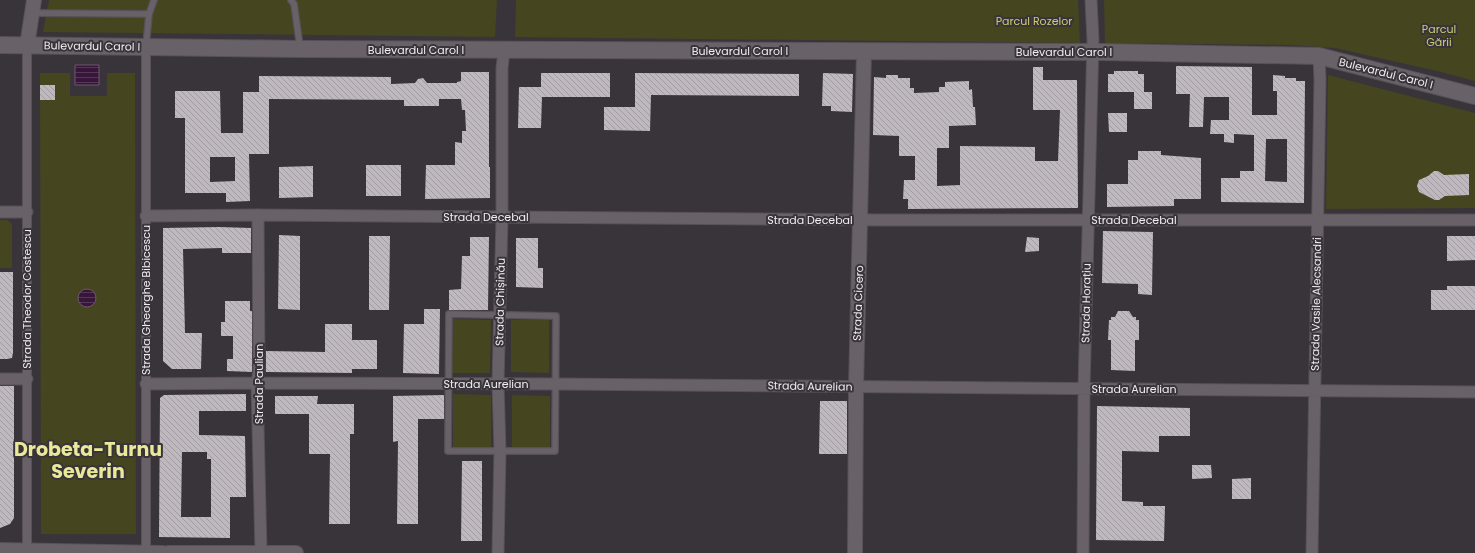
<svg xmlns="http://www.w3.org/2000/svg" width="1475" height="553" font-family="Poppins,sans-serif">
<defs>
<pattern id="water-rules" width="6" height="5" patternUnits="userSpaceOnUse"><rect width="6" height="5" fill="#38163a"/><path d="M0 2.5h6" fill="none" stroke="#553857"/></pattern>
<pattern id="building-back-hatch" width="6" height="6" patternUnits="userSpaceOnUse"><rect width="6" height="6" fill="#bfb8bf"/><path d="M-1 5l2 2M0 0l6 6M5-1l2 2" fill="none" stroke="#a19ca1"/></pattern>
</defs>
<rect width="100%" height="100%" fill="#393439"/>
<path fill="#454520" d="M49,0H497L495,37L43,32Z
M516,0H1078L1080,43L515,37Z
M1104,0H1475V81L1437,71L1335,48L1291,45L1105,43Z
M40,73H70V96H107V73H135L136,534H41Z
M1328,75L1475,113V208L1326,209Z
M0,220H7L12,224V268H0Z
M453,319L491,320L490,373H452Z
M511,320H549V373L511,372Z
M453,394L491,395V448L453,447Z
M512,395L550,396V449L512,448Z"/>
<path fill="url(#water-rules)" stroke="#6f5670" d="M75,65H99V85H75Z
M78 298a9 9 0 1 1 18 0a9 9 0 1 1-18 0Z"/>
<path fill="url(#building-back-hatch)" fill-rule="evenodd" d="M1176,66L1252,67V115H1277V91H1273V75L1285,76V78H1296V81H1305L1304,203L1221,202V178H1240V171H1254V135L1234,134V143L1224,142V134H1210L1211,120H1229V97H1204L1203,127H1189L1190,94H1176ZM1266,139H1287V182L1265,181Z
M1033,67H1043V80H1077L1078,208L908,209V199H903L904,180H915V156H899V136L873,135L874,77L886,78V75H898V78H910V88H914V93L939,92V87H945V82L969,81V90L972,89L973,107H975L976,125L949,126V148H937V186L960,185V146L1035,147V161H1058L1060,110H1033Z
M1114,71H1138V74H1144V92H1152V109H1134V92H1108V74H1114Z
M461,72H489V167H490V198L425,199L426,165H455V142L462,143V131H466L465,110H462L461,99H439V106H404V100L269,99V154H249L250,201L226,202V193H185V118H175V91H220L221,133H243V92H259V76L391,77V84L415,83L418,79L423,78L427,83H457V82L461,81ZM210,157H235V181L210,182Z
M541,73H610V97H542L541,128H518L519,87H541Z
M635,73L799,74V96L651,95L650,131L604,130V107H635Z
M823,73L853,74L852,112L831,111V106H822Z
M40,85H55V100H40Z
M1108,113H1127V132H1109Z
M1138,151H1161V155L1201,158V199H1174V206L1107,207V184H1128V160H1138Z
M366,165H401V196H366Z
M313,166V197L279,198V167Z
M1434,171H1438L1444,175L1469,174V195L1445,196L1439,200H1435L1419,192L1417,186L1419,180L1428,176Z
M219,227L251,228V253H222V248L183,249L185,333H202L201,369H172L163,361V228Z
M1103,231L1153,232L1152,295L1138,294V284L1102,283Z
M279,235L300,236V310L278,309Z
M369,236H390L389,310H369Z
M1447,236H1475V260L1447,261Z
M470,237H489L488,310H449V290L461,289L462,256H470Z
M1027,237L1039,238V251L1025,252Z
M516,238H538V268H543V288L516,287Z
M0,272H13V353L12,358L7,359H0Z
M1447,286H1475V310H1431V290H1447Z
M225,301H250V311H252V372L227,371V359H233V336H221V322H225Z
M424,309H440L439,374L403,373L404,324H424Z
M1118,311H1129L1133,317H1136V320H1139V340H1135V371L1111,370V340H1108L1109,320H1111V317H1115Z
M325,324H352V340H377V369H352V373L266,372V351L325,352Z
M0,386H14V518L10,524L0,528Z
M246,394V411H199V435L245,436L246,497H230V538L159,537L160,398L164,395ZM182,452H207V459H211V517H181Z
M444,395V419H418V524H397L398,441L393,442V396Z
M275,396H318L317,404H354V434H350V524H329L330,454H309V414H275Z
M820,401H847V454H819Z
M1097,406L1190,408V436H1159V452L1122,451V501L1143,502V506H1165L1164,541L1096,540Z
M462,461H482V541H461Z
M1192,465H1211L1212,478L1192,479Z
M1251,478V499H1232V479Z"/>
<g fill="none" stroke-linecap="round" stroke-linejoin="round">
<g stroke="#575157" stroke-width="8">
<path id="service" d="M291,0L294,4L300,47
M32,13L149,14
M146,46L149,14L154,0
M449,314L556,316L555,451H448Z"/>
</g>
<g stroke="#575157" stroke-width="10">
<path id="pedestrian" d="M27,46V551
M146,553V47"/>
</g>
<g stroke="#575157" stroke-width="13">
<path id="minor" d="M0,212H27
M258,215L259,371L257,383L261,552
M146,216L258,215L881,220H1475
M0,379H27
M146,384L257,383L556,384L1475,392
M498,553L500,451L498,384L502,217V68L504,51
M1083,553L1084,388L1093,40L1091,0
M1312,553L1320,80L1319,56"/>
</g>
<g stroke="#575157" stroke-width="16">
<path id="tertiary" d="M27,46L34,0
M0,550L163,553
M168,553H296
M855,553L856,387L864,52"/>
</g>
<g stroke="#575157" stroke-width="18">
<path id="secondary" d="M0,45L301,49L1103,52L1319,56L1475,96"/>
</g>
<use href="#service" stroke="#686268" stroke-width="5.5"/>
<use href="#pedestrian" stroke="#686268" stroke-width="8"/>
<use href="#minor" stroke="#686268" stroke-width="11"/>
<use href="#tertiary" stroke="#686268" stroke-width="14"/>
<use href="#secondary" stroke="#686268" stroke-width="16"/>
</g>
<g text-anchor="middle" stroke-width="4" stroke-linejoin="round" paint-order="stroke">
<g font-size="11" fill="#cccb75" stroke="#393439">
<text x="1034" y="25">Parcul Rozelor</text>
<text x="1439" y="33">Parcul<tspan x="1439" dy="13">Gării</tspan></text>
</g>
<g font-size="11" fill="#efebef" stroke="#393439">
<text transform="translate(92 46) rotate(1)" y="4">Bulevardul Carol I</text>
<text x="416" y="54">Bulevardul Carol I</text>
<text x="740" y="55">Bulevardul Carol I</text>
<text x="1064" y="56">Bulevardul Carol I</text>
<text transform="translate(1386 73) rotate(14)" y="4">Bulevardul Carol I</text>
<text x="486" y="221">Strada Decebal</text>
<text x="810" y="224">Strada Decebal</text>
<text x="1134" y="224">Strada Decebal</text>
<text transform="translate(27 299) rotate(-90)" y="4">Strada Theodor Costescu</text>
<text transform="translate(146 300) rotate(-90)" y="4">Strada Gheorghe Bibicescu</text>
<text transform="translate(500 302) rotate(-89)" y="4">Strada Chișinău</text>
<text transform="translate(858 303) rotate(-88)" y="4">Strada Cicero</text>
<text transform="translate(1086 303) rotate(-89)" y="4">Strada Horațiu</text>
<text transform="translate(1316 304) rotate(-89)" y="4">Strada Vasile Alecsandri</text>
<text transform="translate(259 384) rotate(-90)" y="4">Strada Paulian</text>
<text x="486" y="388">Strada Aurelian</text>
<text transform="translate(810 386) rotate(1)" y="4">Strada Aurelian</text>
<text x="1134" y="393">Strada Aurelian</text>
</g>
<g font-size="19" font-weight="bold" fill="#eae99a" stroke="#393439">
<text x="88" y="456">Drobeta-Turnu<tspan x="88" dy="22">Severin</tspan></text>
</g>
</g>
</svg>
